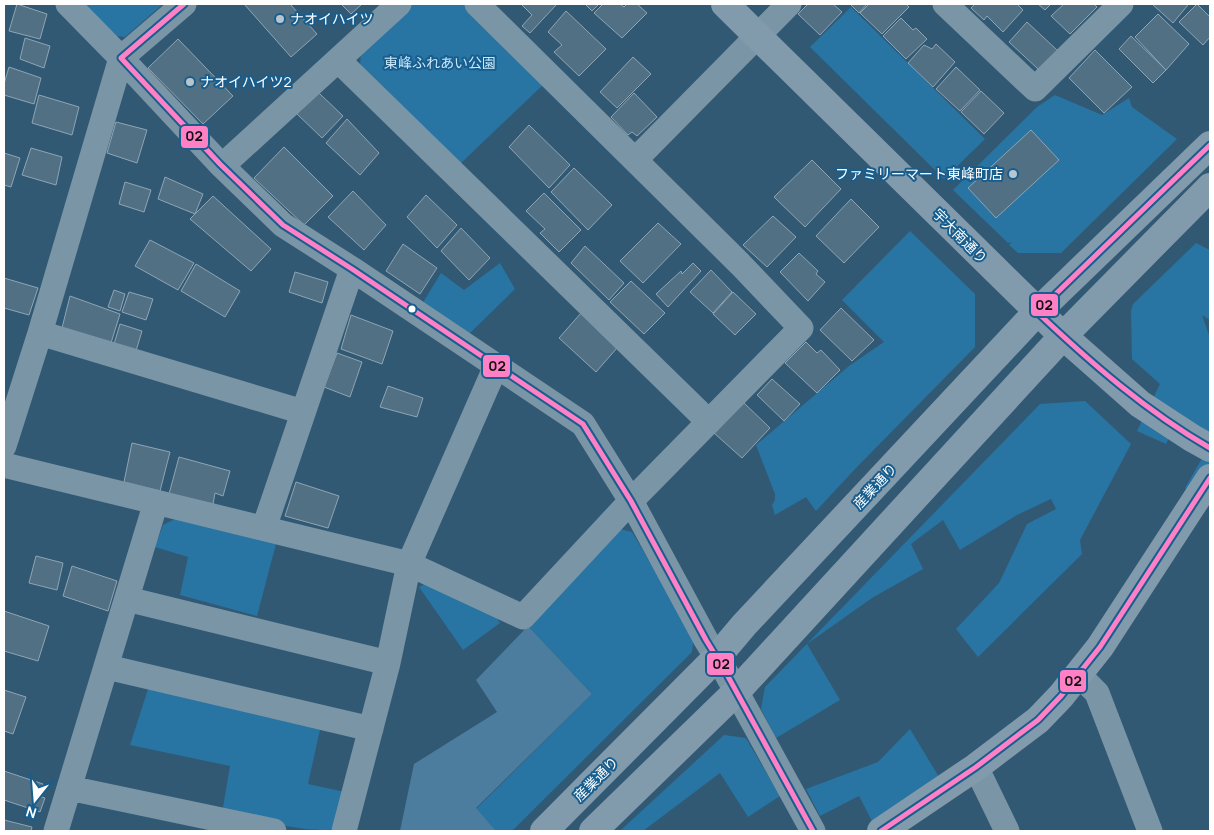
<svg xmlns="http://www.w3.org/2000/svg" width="1214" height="835" font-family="Manrope,'Noto Sans JP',sans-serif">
<rect width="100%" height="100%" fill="#325973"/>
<path fill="#2874a3" d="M77,4H163L125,37L107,35Z
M413,4H465L545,83L459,165L360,68L361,50Z
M851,7L985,139L944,179L810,47Z
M1055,95L1102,115L1129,98L1132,107L1177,139L1061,253H1018L1009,245L1012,242L1008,243L953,190L1037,107Z
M910,231L975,294V347L857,467L816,511L806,497L775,515L772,505L775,500V494L756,445L849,366L884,342L842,300Z
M1196,243L1210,250V320L1202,315L1210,338V493L1205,502L1185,488L1208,448L1178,420L1166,444L1137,431L1160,384L1132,359L1131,311L1133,304Z
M500,263L515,289L468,335L422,304L441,273L464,290Z
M1085,401L1131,444L1080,540L1082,554L978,657L956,629L999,583L1027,524L1056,509L1051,499L1017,515L960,550L943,520L911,544L923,569L872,598L807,644L840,700L776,738L761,709L765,687L1040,404Z
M179,517L277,540L257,616L180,595L188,557L155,547L163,525Z
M620,529L632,532L694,636L692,652L512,831H496L476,809L592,694L528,626Z
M431,581L489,606L500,623L463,650L419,587Z
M149,686L321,725L308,784L345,792L332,829C317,835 242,817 222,813L230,766L130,745Z
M910,729L939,777L874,825L859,796L820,816L806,789L878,762Z
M724,735L746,738L780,796L748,817L720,773L643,831H620Z"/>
<path fill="#4c7d9f" d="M528,626L592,694L476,808L496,831H400L414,764L497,712L476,680Z"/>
<path fill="#517084" stroke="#8ea5b5" d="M17,4L47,14L40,39L9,31Z
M244,4H290L317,34L291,57Z
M341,4H362L351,14Z
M521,4H557L530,33L522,26L532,15Z
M585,4H599L592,11Z
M603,4H620L624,7L627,4H637L647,13L622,38L594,13Z
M808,4H833L842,12L820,35L798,14Z
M850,4H867L859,13Z
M869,4H906L909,7L882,34L860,13Z
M975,4H1017L1023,10L1003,32L987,16L984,20L971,8Z
M1038,4H1051L1045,10Z
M1064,4H1094L1097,7L1070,34L1051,16Z
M1152,4H1187L1188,5L1173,23Z
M1197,4L1210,17V37L1203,45L1179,22Z
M566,11L606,49L579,76L554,52L562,45L548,32Z
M1158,14L1189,44L1166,70L1135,37Z
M901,18L913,30L916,28L927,39L906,59L883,36Z
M1027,22L1058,51L1038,69L1009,42Z
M1131,36L1166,70L1153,83L1119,49Z
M25,38L50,46L44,68L20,59Z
M178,39L233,96L203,124L148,68Z
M936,44L955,62L933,87L908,63L924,45L932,49Z
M1095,50L1132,87L1104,113L1069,78Z
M633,57L651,74L617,108L600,92Z
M9,67L41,78L34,104L4,95V84Z
M956,67L980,90L960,111L936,89Z
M981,91L1004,113L984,134L961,112Z
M319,93L343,116L322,138L296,113Z
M634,93L657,117L637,136L632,132L628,135L611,117Z
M39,95L79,107L72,135L32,123Z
M347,119L379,153L360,175L326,143Z
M116,122L147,130L137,163L107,153Z
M529,125L570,165L549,188L509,147Z
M1031,130L1059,160L996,218L968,188Z
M284,147L333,196L304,225L254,178Z
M31,148L62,157L56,185L22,175Z
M4,153L20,158L11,187L4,185Z
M812,160L841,189L805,227L774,197Z
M574,168L612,205L588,230L551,192Z
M165,177L203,194L195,214L158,199Z
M125,182L151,190L144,212L119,204Z
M353,191L386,225L364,250L328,217Z
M544,193L581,230L559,252L540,233L545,229L526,211Z
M426,195L457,225L437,248L407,217Z
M213,196L271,249L251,271L190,219Z
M851,199L879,227L844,263L816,236Z
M773,216L796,237L767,267L743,245Z
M658,223L681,244L643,283L620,261Z
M461,228L490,258L469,280L441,251Z
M150,240L194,263L178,290L135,266Z
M403,244L437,268L420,294L386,271Z
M585,246L624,283L609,300L571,263Z
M799,253L818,271L816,274L825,282L808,301L780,272Z
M693,263L701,271L668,307L656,294L681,271L682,274Z
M196,264L240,291L225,317L181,291Z
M711,270L732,292L713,313L690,292Z
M295,272L328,282L322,303L289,292Z
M4,278L38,288L29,315L4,308Z
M631,281L665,313L644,334L610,302Z
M114,290L125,294L120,311L108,307Z
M129,292L153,299L146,320L122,312Z
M733,292L756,314L735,335L713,314Z
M70,296L120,314L111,343L62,328Z
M841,308L874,340L852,361L820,330Z
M581,313L617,348L596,372L559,338Z
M351,315L393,331L382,364L341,349Z
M120,324L142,331L136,351L114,344Z
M806,342L817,353L821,350L840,370L817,393L785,363Z
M337,353L362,362L350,397L324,387Z
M772,379L800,404L784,421L757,395Z
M388,386L423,398L417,417L380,407Z
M744,403L770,428L742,458L714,433Z
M132,443L170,452L160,491L124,482Z
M179,457L230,471L223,496L215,493L213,504L169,494Z
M296,482L339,496L328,528L285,516Z
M36,556L63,563L57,590L29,583Z
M72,566L117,581L108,611L63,596Z
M4,611L49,626L38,661L4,651Z
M4,690L26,697L13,734L4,731Z
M4,771L43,784L39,796L45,798L40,812L4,800Z
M4,820L32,827L31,831H4Z"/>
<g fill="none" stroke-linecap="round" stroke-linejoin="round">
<path stroke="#7995a6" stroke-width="25" d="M184,4L121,58L220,164L283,225L352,269L583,424L631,501L706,640L725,671L813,831
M945,4L1035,89L1121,4
M338,60L709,422
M635,160L789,4
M222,166L399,4
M40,333L303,412
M4,446L40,333L121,58L68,4
M4,465L409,564L523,617L631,501L801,328L740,264L477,4
M264,528L352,269
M127,599L388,663
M107,667L371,729
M1079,675L1097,693L1150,831
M976,767L1007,831
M69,788L274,831
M56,831L156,502
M344,831L388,663L409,564L496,366"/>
<path stroke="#819aac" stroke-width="28" d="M725,4L1063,336L1140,404L1192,438L1210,448
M544,831L717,657L744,625L1037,312L1210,145
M593,831L736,692L1063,336L1210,187
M881,831L976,767L1038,720L1061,696L1100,647L1210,478"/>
<g stroke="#175e8e" stroke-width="9">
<path id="bus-1" d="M184,4L121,58L220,164L283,225L352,269L583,424L631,501L706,640L725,671L813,831
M1210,145L1037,312C1091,363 1146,411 1210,448
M881,831L976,767L1038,720L1061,696L1100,647L1210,478"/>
</g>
<use href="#bus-1" stroke="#ff80c5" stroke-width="5"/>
</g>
<g fill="#b7c5ce" stroke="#175e8e" stroke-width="2">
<circle cx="280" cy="19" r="5"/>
<circle cx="190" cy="82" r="5"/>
<circle cx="1013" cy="174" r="5"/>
</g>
<circle fill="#fff" stroke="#175e8e" stroke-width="2" cx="412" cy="309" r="4.5"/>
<g text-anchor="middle" stroke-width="4" stroke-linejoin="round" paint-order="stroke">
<g font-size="14" fill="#fff" stroke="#175e8e" text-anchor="start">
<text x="290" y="24">ナオイハイツ</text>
<text x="200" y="87">ナオイハイツ2</text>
<text x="1003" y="179" text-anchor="end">ファミリーマート東峰町店</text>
</g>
<g font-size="14" fill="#c9e8fb" stroke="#175e8e">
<text x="440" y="68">東峰ふれあい公園</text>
</g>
<g font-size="14" fill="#fff" stroke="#175e8e">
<text transform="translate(960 236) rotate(45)" y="5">宇大南通り</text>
<text transform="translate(875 486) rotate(-47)" y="5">産業通り</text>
<text transform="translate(596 779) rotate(-45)" y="5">産業通り</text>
</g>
</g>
<g stroke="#175e8e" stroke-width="2">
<rect x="180" y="125" width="29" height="24" rx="5" fill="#ff80c5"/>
<rect x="1030" y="293" width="29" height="24" rx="5" fill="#ff80c5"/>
<rect x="482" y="354" width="29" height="24" rx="5" fill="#ff80c5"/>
<rect x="706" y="652" width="29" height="24" rx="5" fill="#ff80c5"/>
<rect x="1059" y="669" width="28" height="24" rx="5" fill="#ff80c5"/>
</g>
<g font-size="14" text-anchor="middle" font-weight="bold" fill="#111">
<text x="194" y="141">02</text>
<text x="1044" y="310">02</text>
<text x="497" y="371">02</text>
<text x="721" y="669">02</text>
<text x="1073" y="686">02</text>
</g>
<rect width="1214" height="835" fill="none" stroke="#ffffff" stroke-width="10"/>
<g transform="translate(35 800) rotate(197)" stroke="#175e8e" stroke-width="4" paint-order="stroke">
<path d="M0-4L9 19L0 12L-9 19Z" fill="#ffffff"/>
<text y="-8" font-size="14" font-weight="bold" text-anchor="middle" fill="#ffffff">N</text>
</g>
</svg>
